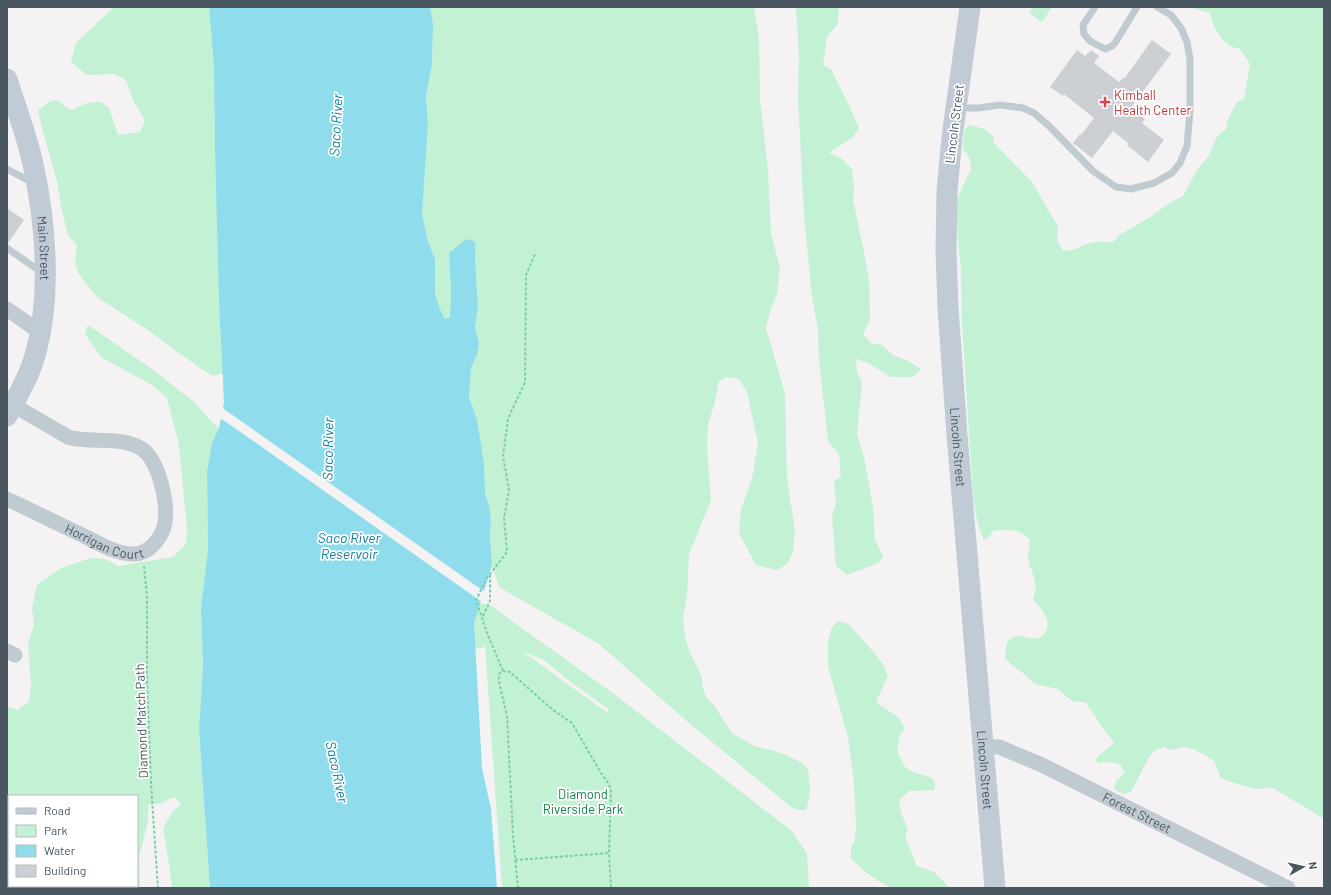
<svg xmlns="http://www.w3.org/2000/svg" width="1331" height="895" font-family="Barlow,sans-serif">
<rect width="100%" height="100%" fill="#f4f2f2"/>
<path fill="#c2f1d3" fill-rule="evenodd" d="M114,7H209L214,67L215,150L223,373L213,376L200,368L149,331L97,297L78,273L75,261L77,245L68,235L61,206L57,181L42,128L38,110L49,102L57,100L67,108L72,110L87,103L101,102L109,108L118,135L140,132L145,121L133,100L126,80L114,74L87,75L71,62L76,43Z
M430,7H754L759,38L760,98L768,170L771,234L780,268L777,294L770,311L766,328L785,394L787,479L795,531L793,552L787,564L777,570L756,565L739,533L741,509L752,479L758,443L747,392L739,379L727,377L719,381L715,402L708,424L707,448L711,500L689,554L687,596L683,617L685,637L690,653L702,677V684L706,697L713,704L732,733L754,746L774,751L786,755L802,763L808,769L810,791L808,804L806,810H799L791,807L689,723L599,644L499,587L492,565L490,536L491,520L489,505L485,493L481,447L477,419L469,397L471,368L478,353L479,342L475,328L478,306L476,278V254L449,253L451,291L450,319H445L440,309L435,294V259L428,241L422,215L428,125L426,96L432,65L433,24Z
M796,7H838L839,15L837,25L827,37L823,65L831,69L847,101L859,128L853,137L829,153L841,158L852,169L854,187L853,200L864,252L869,280L870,321L863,334L871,343L882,345L893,355L910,362L921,369L913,377H891L868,363L856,359L857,372L862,383L857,434L864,457L873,507L875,540L883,556L878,563L847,575L836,566L832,516L836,504L834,482L841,476L839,454L828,441L819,361L818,330L812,297L804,216L798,97L799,57Z
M1033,7H1052L1042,22L1029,13Z
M1189,7H1324V818L1321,817L1273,788L1255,789L1231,782L1221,778L1214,761L1205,755L1193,749L1182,747L1170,750L1164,747L1154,751L1148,759L1131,792L1124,794L1114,789L1116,781L1125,772L1120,764L1109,762L1099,763L1095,760C1101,752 1108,750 1114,742C1103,730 1095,715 1085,702L1072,701L1058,689L1035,684L1023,673L1013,666L1005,658C1006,652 1005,645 1009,640C1021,628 1038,650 1047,629C1051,618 1039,606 1033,599L1036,587L1032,570L1029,566L1028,557L1030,540C1020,528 1007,529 993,531L990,536L984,540C977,525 975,510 973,495L962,323L961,268L957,230L956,201L971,169L970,159L963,149L964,131L969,125L985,129L993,136L994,143L1032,182L1058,227L1057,240L1063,251C1077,251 1079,245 1091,243C1098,241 1106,242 1113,242L1121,234L1149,218L1168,204L1183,196L1197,170L1209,156L1216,138L1226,129L1228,119L1237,102L1244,99L1250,64L1240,49C1222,46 1214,30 1210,13Z
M88,325L152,369L194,402L209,419L219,428L212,443L207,471L208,549L201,608L203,667L199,729L210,888H172L168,856L163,828L173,811L181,804L175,797L161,803L148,805V821L139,858L140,888H75L71,886H137V796H9V857L7,856V707L18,710L29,701L31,685L28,644L34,625L32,607L37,585L63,567L91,558L106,559L118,566L173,557L186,544L187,529L179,445L167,398L152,385L101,357L85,334Z
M473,601L491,606L614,694L792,831L807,854L809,888H502L485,645L482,648L471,649ZM522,651L544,660L568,680L608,709L609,714Z
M839,621L848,624L864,641L883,664L888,676L876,702L899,718L905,729L900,735L897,751L905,767L913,772L932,778L935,783L934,790L909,791L899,800L901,813L908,829L905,837L917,866L934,872L950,888H891L872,877L851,859V848L855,840L856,826L854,782L848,737L828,667V641L832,627Z"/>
<path fill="#8fdced" d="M209,7H430L433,24L432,65L426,96L428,125L422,215L428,241L435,259V294L440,309L445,319L450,318L451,291L449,253L466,239L475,242L476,278L478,306L475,328L479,342L478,353L471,368L469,397L477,419L484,464L485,493L489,505L491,520L490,536L492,565L474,623L482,768L491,809L497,888H210L199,729L203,667L201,608L208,549L207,471L212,443L219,428L224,403L219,299L215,150L214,67Z"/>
<path fill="#f4f2f2" d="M221,407L485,592L482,602L219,417Z"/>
<path fill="#cccfd4" d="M1152,40L1171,54L1132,106L1142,114L1141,116L1145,119L1142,123L1164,140L1148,162L1127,145L1128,143L1113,131L1092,158L1073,143L1080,134L1081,135L1094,118L1064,94L1063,96L1050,87L1077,50L1085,56L1091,50L1099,56L1094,63L1119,82L1123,78L1124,79Z
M7,208L24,220L8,243H7Z"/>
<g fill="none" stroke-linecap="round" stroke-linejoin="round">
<path stroke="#79cfa3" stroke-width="2" stroke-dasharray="3 2" stroke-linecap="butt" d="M144,566L147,597V682L151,783L158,888
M483,616L490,601V575
M503,671L487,633L476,600L487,578L507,552L504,518L509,490L503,456L508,419L525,382L526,275L535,254
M515,860L609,853
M518,888L513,835L507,716L499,682V674L503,671L510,672L553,710L572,723L601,773L609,784L611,791L609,853L611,888"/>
<path stroke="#c0cad1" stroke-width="7" d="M1095,7L1083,25L1084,34L1090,41L1105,49L1112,46L1115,43L1137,7
M957,108H978L1000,105L1023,108L1034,113L1049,126L1093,171L1116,187L1131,189L1154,183L1172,173L1180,163L1187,146L1190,111V59L1187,42L1181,28L1171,15L1157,7
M7,169L33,183
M7,248L41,272"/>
<g stroke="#c0cad1" stroke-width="15">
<path d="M7,309L40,332"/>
<path id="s1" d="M7,499C31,510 54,522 78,533C95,541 114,554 134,554C150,554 163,536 165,522C168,503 159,461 142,449C120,435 91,444 68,437L13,405"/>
<path d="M7,651L15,655"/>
<path id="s2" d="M982,746L999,747L1042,765L1288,888"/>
</g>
<g stroke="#c0cbd5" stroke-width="21">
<path id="s3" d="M970,7L952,137L947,191L946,251L948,308L957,435L995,888"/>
<path id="s4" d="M7,79C16,108 28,138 34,169C46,225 51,297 36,352C30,375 18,395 7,416"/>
</g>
</g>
<path fill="#e0444e" stroke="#fff" stroke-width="1.5" d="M1103 96h4v4h4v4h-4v4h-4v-4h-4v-4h4z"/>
<g text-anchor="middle" stroke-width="3.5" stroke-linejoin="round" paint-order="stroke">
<g font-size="13" fill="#be3a42" stroke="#fff" text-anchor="start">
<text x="1114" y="100">Kimball<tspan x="1114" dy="15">Health Center</tspan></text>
</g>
<g font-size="13" fill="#4a5660" stroke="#fff">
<text transform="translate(954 124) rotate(-83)" y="5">Lincoln Street</text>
<text dy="5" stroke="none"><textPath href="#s4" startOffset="174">Main Street</textPath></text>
<text dy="5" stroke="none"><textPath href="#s3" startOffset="442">Lincoln Street</textPath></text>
<text dy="5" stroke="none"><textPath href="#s1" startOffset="107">Horrigan Court</textPath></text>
<text transform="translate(141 721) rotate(-92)" y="5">Diamond Match Path</text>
<text dy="5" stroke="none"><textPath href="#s3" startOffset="766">Lincoln Street</textPath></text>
<text dy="5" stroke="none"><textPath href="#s2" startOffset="170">Forest Street</textPath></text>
</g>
<g font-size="13" fill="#17844c" stroke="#fff">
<text x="583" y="799">Diamond<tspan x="583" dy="15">Riverside Park</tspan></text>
</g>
<g font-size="14" font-style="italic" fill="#0d7e99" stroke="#fff">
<text transform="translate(336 125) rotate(-87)" y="5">Saco River</text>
<text transform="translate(328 449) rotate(-89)" y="5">Saco River</text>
<text x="349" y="543">Saco River<tspan x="349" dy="16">Reservoir</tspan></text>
<text transform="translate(337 772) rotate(78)" y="5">Saco River</text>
</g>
</g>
<rect width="1331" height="895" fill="none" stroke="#4a5660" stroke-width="16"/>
<rect x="8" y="795" width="130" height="92" fill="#ffffff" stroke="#b7bbbf"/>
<rect x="16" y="808" width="20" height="6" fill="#c0cbd5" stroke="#b7bbbf"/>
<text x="44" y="815" font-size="12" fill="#4a5660">Road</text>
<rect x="16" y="825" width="20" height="12" fill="#c2f1d3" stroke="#b7bbbf"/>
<text x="44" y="835" font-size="12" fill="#4a5660">Park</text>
<rect x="16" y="845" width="20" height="12" fill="#8fdced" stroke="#b7bbbf"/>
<text x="44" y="855" font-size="12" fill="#4a5660">Water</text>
<rect x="16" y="865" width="20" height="12" fill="#cccfd4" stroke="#b7bbbf"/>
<text x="44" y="875" font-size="12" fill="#4a5660">Building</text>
<g transform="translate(1303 867) rotate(82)" stroke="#ffffff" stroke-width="3" paint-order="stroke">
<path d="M0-3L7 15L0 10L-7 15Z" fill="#4a5660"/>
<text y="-6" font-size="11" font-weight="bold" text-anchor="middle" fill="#4a5660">N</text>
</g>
</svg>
